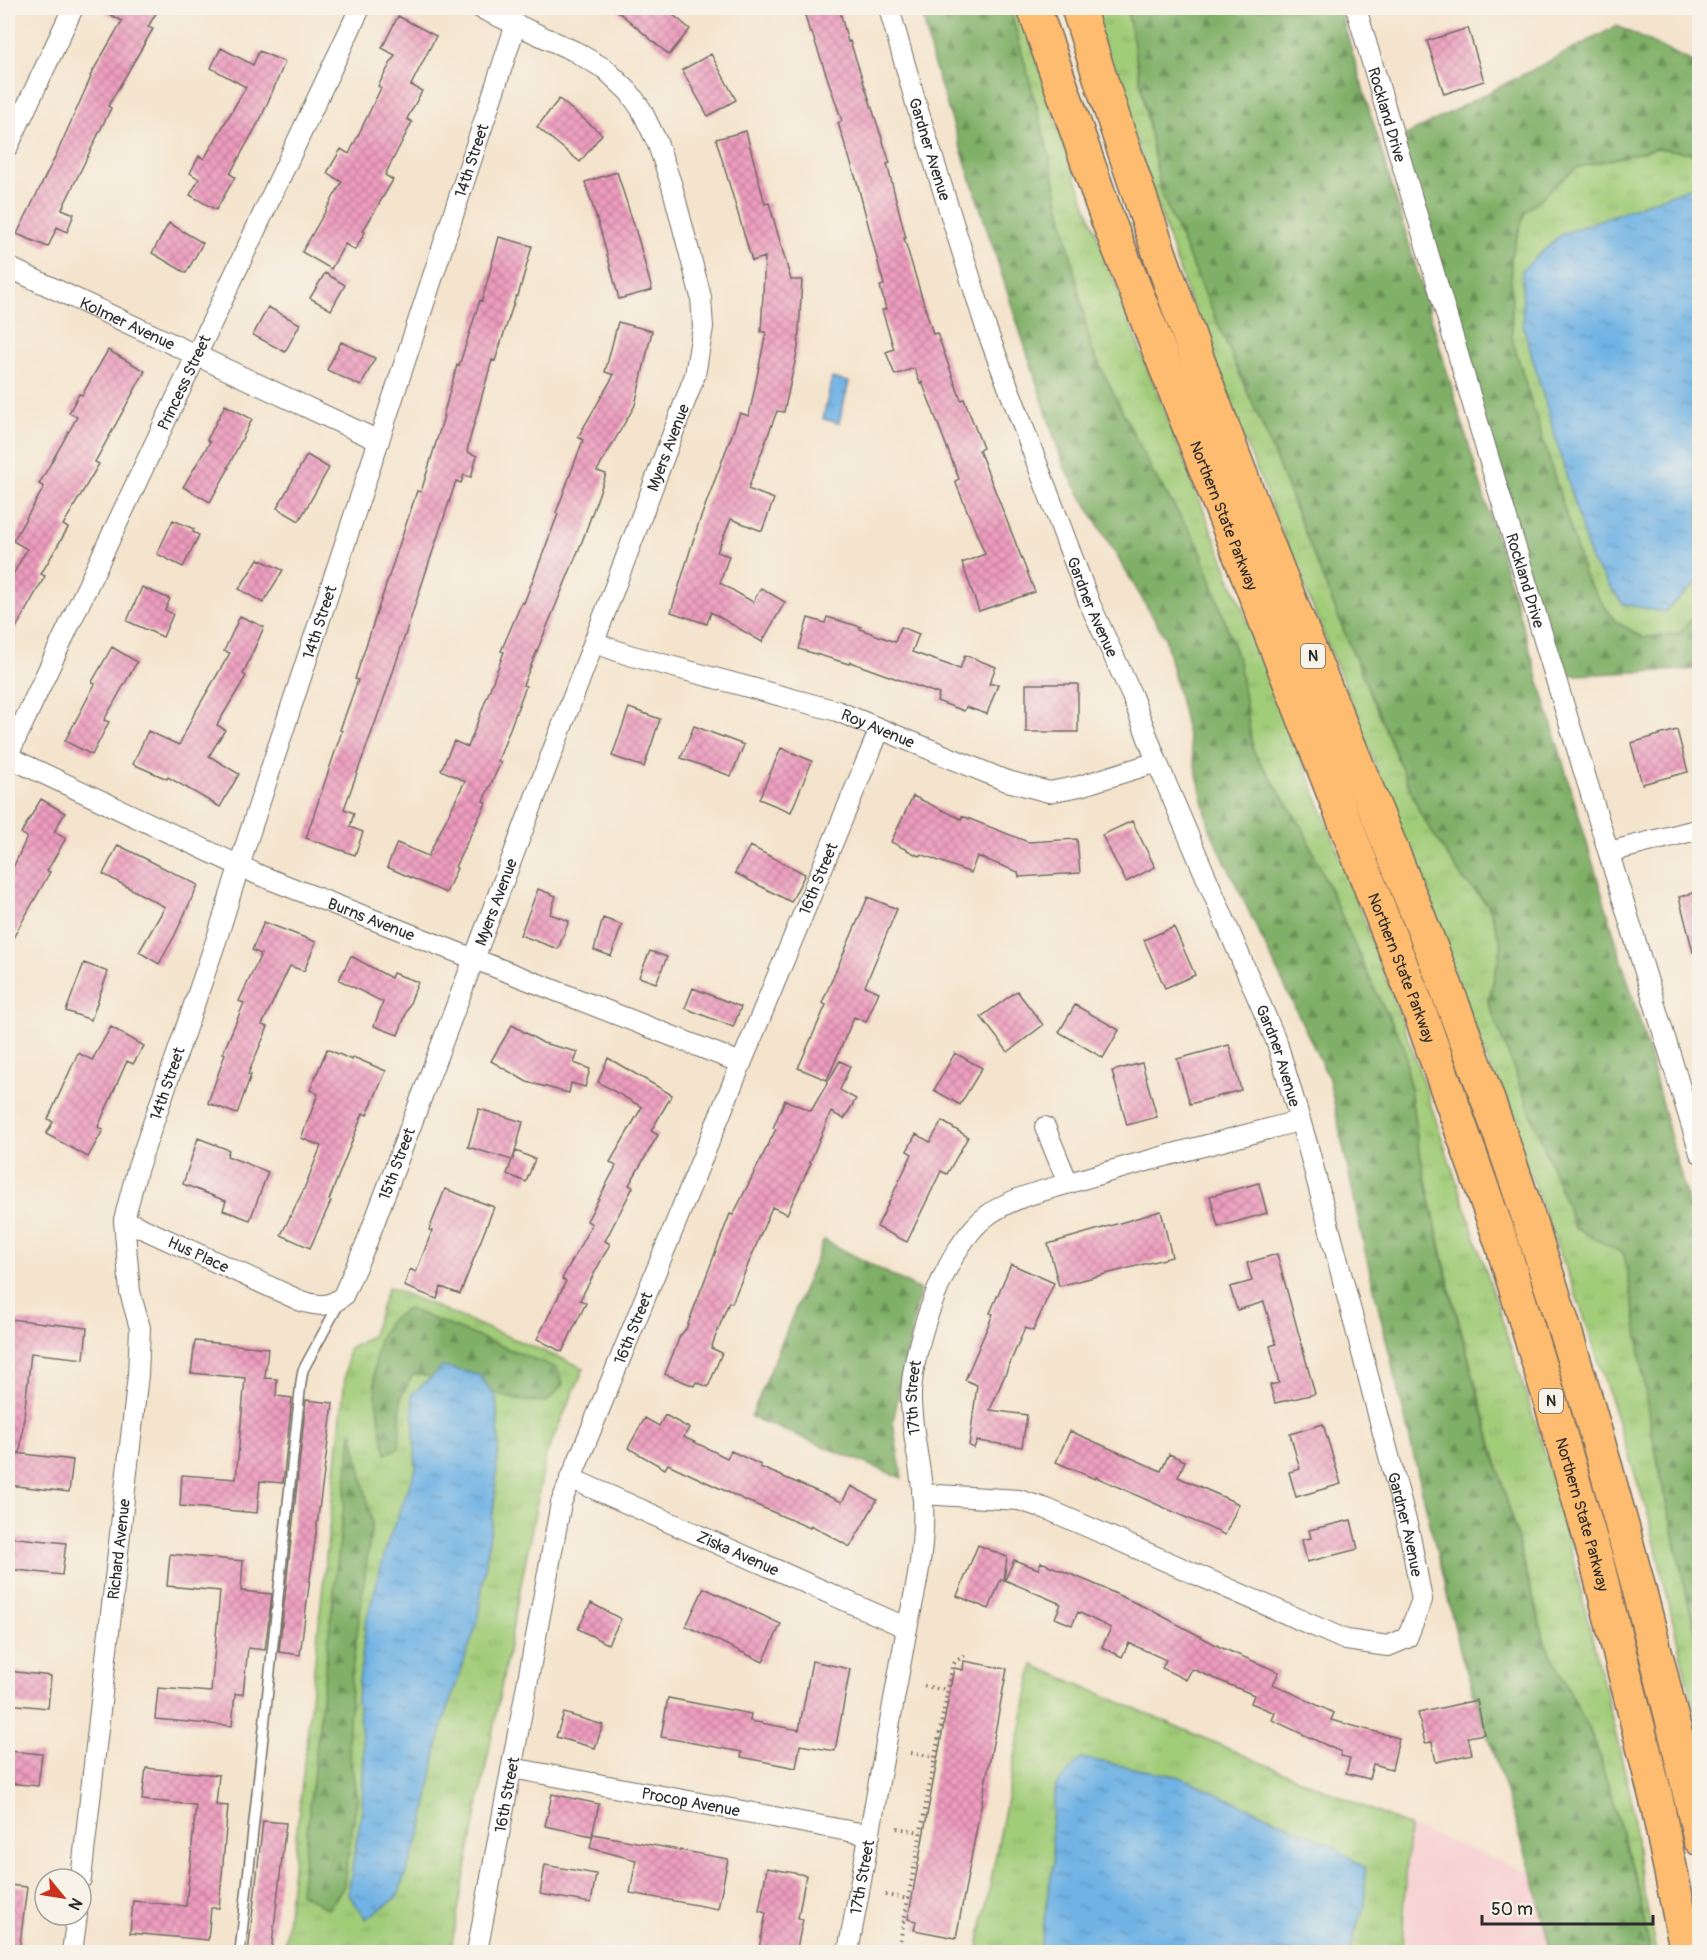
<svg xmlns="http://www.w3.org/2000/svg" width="1707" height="1960" font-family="Pangolin,sans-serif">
<defs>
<pattern id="grass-tufts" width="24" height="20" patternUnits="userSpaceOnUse" patternTransform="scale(1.5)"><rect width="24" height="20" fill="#a1cc78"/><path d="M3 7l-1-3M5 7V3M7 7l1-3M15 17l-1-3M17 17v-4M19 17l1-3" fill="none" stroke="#8baf68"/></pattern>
<pattern id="forest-firs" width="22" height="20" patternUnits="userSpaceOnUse" patternTransform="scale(1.5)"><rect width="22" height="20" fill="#80b068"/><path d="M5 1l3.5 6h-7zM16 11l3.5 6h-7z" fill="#698f56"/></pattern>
<pattern id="water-ripples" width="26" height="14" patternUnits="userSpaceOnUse" patternTransform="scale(1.5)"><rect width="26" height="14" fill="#6fb2e4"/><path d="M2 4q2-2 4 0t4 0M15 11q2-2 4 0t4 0" fill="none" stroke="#5b91b9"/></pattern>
<pattern id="building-cross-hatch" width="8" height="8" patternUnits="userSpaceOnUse" patternTransform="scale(1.5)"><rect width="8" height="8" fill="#ee9cbe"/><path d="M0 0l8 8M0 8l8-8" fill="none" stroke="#c17f9b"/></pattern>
</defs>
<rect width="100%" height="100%" fill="#f7f3e8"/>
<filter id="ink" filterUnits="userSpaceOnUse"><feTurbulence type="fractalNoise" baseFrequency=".0167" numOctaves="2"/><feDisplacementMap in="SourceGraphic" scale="12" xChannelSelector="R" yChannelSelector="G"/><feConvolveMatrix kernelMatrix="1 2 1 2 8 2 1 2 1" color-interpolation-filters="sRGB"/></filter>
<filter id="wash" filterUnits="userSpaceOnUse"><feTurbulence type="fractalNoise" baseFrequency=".008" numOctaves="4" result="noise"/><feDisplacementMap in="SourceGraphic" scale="24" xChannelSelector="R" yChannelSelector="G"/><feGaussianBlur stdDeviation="1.35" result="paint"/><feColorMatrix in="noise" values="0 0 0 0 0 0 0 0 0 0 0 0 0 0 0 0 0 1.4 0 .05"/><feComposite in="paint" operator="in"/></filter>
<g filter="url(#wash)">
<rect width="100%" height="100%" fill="#f4e4cd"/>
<path fill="#f7cfd0" d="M1409,1826L1532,1873L1551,1952H1405Z"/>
<path fill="url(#grass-tufts)" stroke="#667c52" stroke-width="1.5" d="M1010,8H1021L1064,146L1139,347L1335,843L1410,1043L1478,1246L1553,1478L1631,1797L1639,1868L1656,1952H1650L1638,1886L1595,1742L1545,1642L1450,1288L1418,1145L1404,1046L1376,993L1302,827L1253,751L1239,662L1199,546L1154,475L1091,348L1045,138Z
M1091,8H1127L1161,193L1265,432L1337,614L1421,815L1462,878L1489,906L1502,946L1488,1002L1575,1228L1624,1253L1688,1601L1699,1646V1733L1649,1518L1583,1314L1353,706L1200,331Z
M1658,148L1699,154L1700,611L1680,633L1643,638L1615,621L1586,580L1512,339L1511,256L1525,212L1575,168Z
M388,1287L584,1368L546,1455L450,1952H284L348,1350L372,1335Z
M1033,1665L1409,1826L1402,1952H977Z"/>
<path fill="url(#forest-firs)" stroke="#566e4a" stroke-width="1.5" d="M921,8H1010L1045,138L1091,348L1154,475L1199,546L1239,662L1253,751L1302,827L1376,993L1404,1046L1418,1145L1449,1288L1545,1642L1595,1742L1638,1887L1650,1952H1551L1532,1873L1461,1654L1365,1251L1329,1079L1210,830L1165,637L1064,467L933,62Z
M1127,8H1339L1643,1032L1699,1245V1646L1688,1601L1650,1426L1635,1316L1624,1254L1575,1228L1488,1002L1502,946L1489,906L1462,878L1421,815L1337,614L1265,432L1161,193Z
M1617,26L1699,65V154L1658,148L1575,168L1525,212L1511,256L1512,339L1586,580L1615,621L1643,638L1680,633L1699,611V669L1555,676L1395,141Z
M824,1240L920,1290L893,1422L902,1478L751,1417Z
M408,1309L557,1368L563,1384L547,1402L517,1400L451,1380L413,1374L401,1397L399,1448L386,1454C379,1415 361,1352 392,1319C396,1315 403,1312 408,1309Z
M352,1431L372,1522L352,1671L348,1744L357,1799L343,1888L328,1909L300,1893Z"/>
<path fill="url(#water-ripples)" stroke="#4d6e88" stroke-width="1.5" d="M1699,184V581L1664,612L1623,604L1591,561L1523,325L1522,270L1562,234Z
M832,378L849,382L839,423L823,419Z
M443,1367L479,1375L496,1397L499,1442L494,1506L477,1624L446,1714L436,1752L422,1830L397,1897L366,1919L348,1893L362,1809L364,1753L357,1699L366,1622L389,1538L416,1469L412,1394Z
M1082,1758L1180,1777L1328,1843L1365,1868V1906L1359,1919L1350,1952H1040L1048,1892L1054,1862L1051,1829L1056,1785Z"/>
<g id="blocks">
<path fill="url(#building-cross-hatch)" d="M98,8H159L148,27L153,29L108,106L111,108L62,209L74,214L67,232L57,227L48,247L17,234L57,153L91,77L90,76L122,21Z
M614,8H665L690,29L669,55Z
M803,8H839L848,42L850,41L890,163L887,164L906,238H904L933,334L937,333L961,400L964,399L983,448L979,450L1035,592L979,611L962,563L985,554L955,481L959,479L922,382L920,383L914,368L895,375L886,352L894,349L882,310L886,309L880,286L884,285L857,182L838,123L842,121L812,33H810Z
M398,16L436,36L411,85L422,91L407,119L412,122L385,175L393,180L363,231L365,232L355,250L345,244L331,269L302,252L342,182L327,173L341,149L349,154L381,88L378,86L395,55L382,48Z
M1468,28L1484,81L1444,94L1427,41Z
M221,48L253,65L259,51L285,62L262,116L230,174L235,177L216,210L190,195L199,179L190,173L199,156L204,159L246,87L211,68Z
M711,54L736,100L708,116L682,70Z
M559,99L602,134L580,162L537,127Z
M746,131L765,204L769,203L791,280H802L798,348L784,412L777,411L748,489L774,499L762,531L731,519L717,552L729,556L720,583L753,602L761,588L785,602L762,642L711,612L707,624L671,612L698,525L740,413L749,416L766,332H761L765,257L752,261L716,139Z
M617,172L638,238L652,290L619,299L601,232L585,182Z
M169,223L203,243L186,273L152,253Z
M499,237L532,246L518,296H516L495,361L492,360L469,442L467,452L477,456L471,477L464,475L461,483L456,481L387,690L344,809L354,813L350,827L363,832L355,855L306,838L342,731L340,730L358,680L355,679L417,491L421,492L444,416H443L457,365L459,366L480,300L482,301Z
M325,273L345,285L331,310L310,298Z
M268,307L300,324L285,352L253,335Z
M618,322L652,331L635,405L597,471L606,474L583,539L523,685L526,686L498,761L501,762L483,801L486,803L455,867L457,868L446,893L387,867L397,843L428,856L465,781L441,770L454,741L468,747L504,652L501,651L522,602L524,603L558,514L556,513L583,440L578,437L614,375L605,372Z
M341,342L375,358L361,386L327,370Z
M108,350L145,371L95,462L99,464L63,525L68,528L41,574L45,576L8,642V584L27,549L13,541L44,487L39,484L77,417L69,413L79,394L82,395Z
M225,405L252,419L228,467L229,468L210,502L183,487L210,442L207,440Z
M307,455L329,468L299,521L277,508Z
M173,520L194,529L193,532L199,535L183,567L157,554Z
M258,559L283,570L263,603L239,589Z
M142,587L170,599L165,610L173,614L163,637L127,621Z
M240,616L264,627L243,674L246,676L217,725L225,730L209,756L239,774L220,807L168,777L167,779L133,764L148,731L179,745L194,714L230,653L224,651Z
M827,617L861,627L860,629L895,642L901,627L919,634L912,652L960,669L965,655L996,667L989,684H998L987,714L966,707L964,711L937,701L939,694L850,662L849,664L799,649L808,618L825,623Z
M112,647L137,662L104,720L109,722L92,755L65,741L95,684L92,682Z
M1026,684H1078V732H1026Z
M629,708L660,719L644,767L612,756Z
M694,726L744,745L731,776L681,758Z
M1677,730L1688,772L1642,784L1631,743Z
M781,748L812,761L791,812L759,799Z
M913,796L961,819L962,816L1028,842L1077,839L1080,873L1019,877L1018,872L977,856L971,873L921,854L919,856L891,842Z
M41,799L65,813L54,832L66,838L47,871L50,872L8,947V879L27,837L21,833Z
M1132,821L1155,867L1126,882L1102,835Z
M118,845L198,885L174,937L159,964L139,952L165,907L103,874Z
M750,846L805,874L791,902L735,873Z
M538,889L556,896L550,914L569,921L558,949L520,935Z
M1700,891V951L1693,952L1679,897Z
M868,897L897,909L865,986L879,992L866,1022L854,1017L827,1080L798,1068L826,1005L822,1003Z
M603,918L622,925L611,956L594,950Z
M264,922L316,942L304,971L290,966L262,1025L268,1027L248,1074L251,1075L237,1114L208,1103L225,1054L223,1053L244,1003L239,1001L261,954L252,950Z
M1174,927L1195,975L1165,988L1144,940Z
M650,951L667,957L656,983L639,977Z
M351,956L391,978L393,973L418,982L398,1035L374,1026L383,1002L339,980Z
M84,963L108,972L91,1020L66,1011Z
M693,988L741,1007L733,1027L685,1008Z
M1017,991L1043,1025L1008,1052L981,1017Z
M1075,1005L1119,1030L1103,1058L1059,1032Z
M512,1025L543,1043L578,1052L574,1063L590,1069L585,1087L571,1083L569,1093L527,1082L491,1061Z
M111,1027L144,1046L133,1064L127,1061L98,1127L103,1130L88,1157L46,1134L53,1122L48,1119L78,1053L92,1060Z
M1229,1045L1241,1090L1190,1104L1177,1059Z
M327,1049L352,1060L353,1057L386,1071L367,1115L363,1113L329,1200L331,1201L310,1248L281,1235L304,1189L321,1146L301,1138L318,1094L310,1090Z
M955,1053L982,1068L960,1105L934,1090Z
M608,1058L672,1095L651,1131L658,1135L629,1185L633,1187L605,1241L610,1244L580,1300L586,1303L562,1352L537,1339L566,1281L562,1279L592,1224L587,1221L616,1166L610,1162L642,1107L598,1082Z
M840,1061L850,1066L840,1090L856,1099L844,1119L831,1112L810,1162L811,1163L787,1214L772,1207L732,1303L729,1302L711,1348L722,1353L708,1387L696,1382L694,1386L665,1374L680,1336L686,1329L730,1214L733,1215L776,1129L773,1128L785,1100L811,1111Z
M1142,1063L1157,1117L1127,1125L1112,1071Z
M479,1109L523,1122L513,1159L516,1151L535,1159L526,1182L507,1174L512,1160L468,1147Z
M942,1121L968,1137L947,1174L941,1171L907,1242L877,1227L912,1154L907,1151L916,1134L930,1142Z
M198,1138L229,1150L227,1156L268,1172L250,1220L223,1210L226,1201L183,1184Z
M1259,1183L1267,1213L1218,1227L1210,1196Z
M445,1189L494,1207L460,1294L441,1287L437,1299L404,1286L410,1269L416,1272L432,1231L429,1230Z
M1161,1211L1172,1257L1059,1286L1048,1244Z
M1277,1254L1315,1394L1275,1403L1270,1385L1279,1383L1270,1346L1276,1344L1264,1302L1237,1310L1230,1287L1252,1281L1247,1263Z
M1011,1264L1054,1283L1033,1331L1025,1328L990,1410L1027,1415L1022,1447L977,1441L974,1448L969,1446L977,1385L965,1380L993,1314L990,1313Z
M10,1319L87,1328L84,1359L31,1353L20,1453L8,1452V1342Z
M195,1341L268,1348L265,1378L277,1379L276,1396L292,1398L283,1483L260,1481L257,1513L180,1506L182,1475L236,1479L245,1378L191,1373Z
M306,1400L333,1403L300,1655L279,1652Z
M665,1415L689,1428L684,1437L727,1458L731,1451L761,1465L760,1467L842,1502L851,1486L877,1500L850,1547L811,1525L810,1528L747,1501L668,1464L665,1469L628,1448L645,1418L659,1426Z
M1323,1424L1341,1484L1296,1497L1289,1472L1300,1469L1290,1434Z
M1070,1431L1161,1471L1169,1454L1185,1461L1178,1477L1239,1504L1225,1535L1096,1477L1095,1479L1056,1462Z
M8,1452L73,1460L69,1492L8,1485Z
M1351,1520L1358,1549L1307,1562L1302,1540L1311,1538L1309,1530Z
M8,1537L66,1543L62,1575L8,1569Z
M978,1545L1007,1557L1004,1580L1001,1579L989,1609L957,1596Z
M170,1554L243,1561L241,1591L272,1594L265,1650L248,1648L243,1694H235L232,1726L155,1719L158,1688L211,1692L220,1591L167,1586Z
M1014,1560L1038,1569L1041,1562L1092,1583L1149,1609L1220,1647L1279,1672L1273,1684L1334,1713L1331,1720L1399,1738L1392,1769L1373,1764L1369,1779L1346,1773L1350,1758L1340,1756L1341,1752L1272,1720L1275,1713L1251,1703L1254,1695L1192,1669L1186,1680L1162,1668L1166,1660L1129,1643L1122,1657L1102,1647L1111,1628L1078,1612L1072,1625L1055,1618L1061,1604L1005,1580Z
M704,1588L781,1624L763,1662L686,1626Z
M591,1603L621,1619L608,1644L578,1629Z
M812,1661L850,1669L835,1751L800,1745L796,1768L741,1757L742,1752L661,1737L668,1698L751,1714L750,1721L799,1730Z
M964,1661L1007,1669L956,1938L914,1930L916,1921L908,1919L954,1668L963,1670Z
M8,1671L51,1676L48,1708L8,1704Z
M1477,1700L1484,1734L1468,1737L1472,1754L1436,1762L1432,1742L1425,1743L1418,1713Z
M564,1713L603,1725L595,1748L556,1737Z
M8,1751L42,1754L38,1786L8,1783Z
M146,1768L219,1775L216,1805L228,1806L219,1908H211L208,1940L130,1933L133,1901L186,1906L196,1805L142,1800Z
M552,1794L599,1804L592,1836L545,1826Z
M263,1821L286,1823L271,1953H248Z
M593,1834L728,1859L718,1909L630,1893L636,1860L590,1848Z
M545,1865L596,1874L591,1903L540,1894Z
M767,1868L806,1875L798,1918L803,1919L796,1953H758L766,1913L759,1911Z
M8,1885L27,1887L19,1952L8,1951Z"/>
</g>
</g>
<g filter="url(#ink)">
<use href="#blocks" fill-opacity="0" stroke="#716c64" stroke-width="1.5"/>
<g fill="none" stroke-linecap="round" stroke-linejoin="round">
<g stroke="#716c64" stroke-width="12">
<path id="service" d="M240,1952L301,1382L303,1370L340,1302"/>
</g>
<g stroke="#716c64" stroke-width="22">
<g id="minor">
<path id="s1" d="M889,8L917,107L986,328L1090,604L1132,696L1157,762L1277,1043L1308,1147L1410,1536L1422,1600L1407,1638L1388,1646L1346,1640L1047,1509L1019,1500L922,1494"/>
<path id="s2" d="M1356,8L1491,466L1700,1153"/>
<path d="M8,146L73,8"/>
<path id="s3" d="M8,267L379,441"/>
<path id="s4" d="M595,643L629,655L837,711L1004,780L1049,792L1080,786L1157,762"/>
<path id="s5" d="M8,755L360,8"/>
<path id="s6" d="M8,757L259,875L741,1063"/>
<path d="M1609,852L1700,829"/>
<path d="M1045,1127L1068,1183"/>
<path id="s7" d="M124,1220L301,1301C318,1306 329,1308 343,1296L366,1244L695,375L703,327L701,297L672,186L657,142L641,109L629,92L605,69L574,51L480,8"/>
<path id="s8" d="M570,1478L907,1628"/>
<path id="s9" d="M512,1768L870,1835"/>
<path id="s10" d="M81,1879L138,1375L140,1328L130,1292L124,1220L137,1170L217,938L246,844L516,24"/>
<path d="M72,1952L77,1915"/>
<path id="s11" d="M477,1952L561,1503L733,1083L879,731"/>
<path id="s12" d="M848,1952L907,1628C917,1586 925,1545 923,1502C922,1468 910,1428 911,1394C913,1343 946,1246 988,1215C1014,1196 1045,1191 1076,1181C1149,1159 1224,1141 1298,1121"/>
</g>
</g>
<g stroke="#716c64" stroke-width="36">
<g id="motorway">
<path id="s13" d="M1034,8L1107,218L1420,1013L1502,1244L1551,1403L1596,1559L1656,1798L1687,1952"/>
<path d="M1078,8C1131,178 1191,346 1255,512C1318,676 1389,836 1451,1000C1555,1273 1636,1554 1700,1839"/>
</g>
</g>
<path stroke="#716c64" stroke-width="4" stroke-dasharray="1.5 4.5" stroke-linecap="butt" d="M924,1686L947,1690
M911,1753L935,1757
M897,1828L921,1832
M885,1895L908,1899
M898,1952L952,1667L955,1662L965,1655"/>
<use href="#service" stroke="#fff" stroke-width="9"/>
<use href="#minor" stroke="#fff" stroke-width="20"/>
<use href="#motorway" stroke="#fdbc70" stroke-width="33"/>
</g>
</g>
<g text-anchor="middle" stroke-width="6" stroke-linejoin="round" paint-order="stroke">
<g fill="#f7f3e8" stroke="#686764" stroke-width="1.5">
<rect x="1301" y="644" width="24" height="24" rx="4.5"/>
<rect x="1539" y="1389" width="24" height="24" rx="4.5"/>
</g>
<g font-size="15" font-weight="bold" fill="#2b2b2b">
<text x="1313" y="661">N</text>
<text x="1551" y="1406">N</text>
</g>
<g font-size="16" fill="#2b2b2b" stroke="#f7f3e8">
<text dy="6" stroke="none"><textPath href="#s2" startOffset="111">Rockland Drive</textPath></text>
<text dy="6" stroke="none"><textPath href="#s1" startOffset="147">Gardner Avenue</textPath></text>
<text dy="6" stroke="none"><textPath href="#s10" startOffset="1779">14th Street</textPath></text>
<text dy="6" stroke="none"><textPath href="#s3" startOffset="132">Kolmer Avenue</textPath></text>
<text dy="6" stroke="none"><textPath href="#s5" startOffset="412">Princess Street</textPath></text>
<text dy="6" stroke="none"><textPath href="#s7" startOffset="1148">Myers Avenue</textPath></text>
<text dy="6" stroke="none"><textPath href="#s13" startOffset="542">Northern State Parkway</textPath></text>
<text dy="6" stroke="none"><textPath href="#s2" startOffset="597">Rockland Drive</textPath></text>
<text dy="6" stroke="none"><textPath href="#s1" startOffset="633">Gardner Avenue</textPath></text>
<text dy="6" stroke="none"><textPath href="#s10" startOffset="1293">14th Street</textPath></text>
<text dy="6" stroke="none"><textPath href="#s4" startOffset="296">Roy Avenue</textPath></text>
<text dy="6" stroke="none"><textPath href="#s11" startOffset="1132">16th Street</textPath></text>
<text dy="6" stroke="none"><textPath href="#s7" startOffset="662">Myers Avenue</textPath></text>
<text dy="6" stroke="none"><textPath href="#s6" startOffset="398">Burns Avenue</textPath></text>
<text dy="6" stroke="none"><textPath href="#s13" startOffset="1028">Northern State Parkway</textPath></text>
<text dy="6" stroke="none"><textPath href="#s1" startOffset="1119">Gardner Avenue</textPath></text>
<text dy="6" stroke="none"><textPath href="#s10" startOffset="807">14th Street</textPath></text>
<text dy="6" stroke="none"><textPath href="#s7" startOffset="382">15th Street</textPath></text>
<text dy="6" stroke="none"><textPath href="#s7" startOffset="82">Hus Place</textPath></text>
<text dy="6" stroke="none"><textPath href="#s11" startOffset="646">16th Street</textPath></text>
<text dy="6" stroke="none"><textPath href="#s12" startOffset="562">17th Street</textPath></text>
<text dy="6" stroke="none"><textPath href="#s13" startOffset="1604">Northern State Parkway</textPath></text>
<text dy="6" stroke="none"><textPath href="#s1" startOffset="1605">Gardner Avenue</textPath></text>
<text dy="6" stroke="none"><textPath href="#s10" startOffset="332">Richard Avenue</textPath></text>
<text dy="6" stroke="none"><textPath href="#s8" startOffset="184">Ziska Avenue</textPath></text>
<text dy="6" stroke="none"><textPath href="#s11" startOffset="160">16th Street</textPath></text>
<text dy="6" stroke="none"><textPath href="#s9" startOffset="182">Procop Avenue</textPath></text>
<text dy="6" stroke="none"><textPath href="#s12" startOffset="76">17th Street</textPath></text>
</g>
</g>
<rect width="1707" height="1960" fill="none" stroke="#f7f3e8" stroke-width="30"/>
<g transform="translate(63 1897) rotate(120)"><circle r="28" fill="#f7f3e8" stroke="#a5a39c" stroke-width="1.5"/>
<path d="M0-4.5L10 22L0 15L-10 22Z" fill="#c8321e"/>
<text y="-9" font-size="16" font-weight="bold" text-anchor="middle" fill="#2b2b2b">N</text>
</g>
<path d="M1482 1915v9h171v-9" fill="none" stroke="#2b2b2b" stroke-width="3"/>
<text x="1491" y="1915" font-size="18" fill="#2b2b2b" stroke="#f7f3e8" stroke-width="4.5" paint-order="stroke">50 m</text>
</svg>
